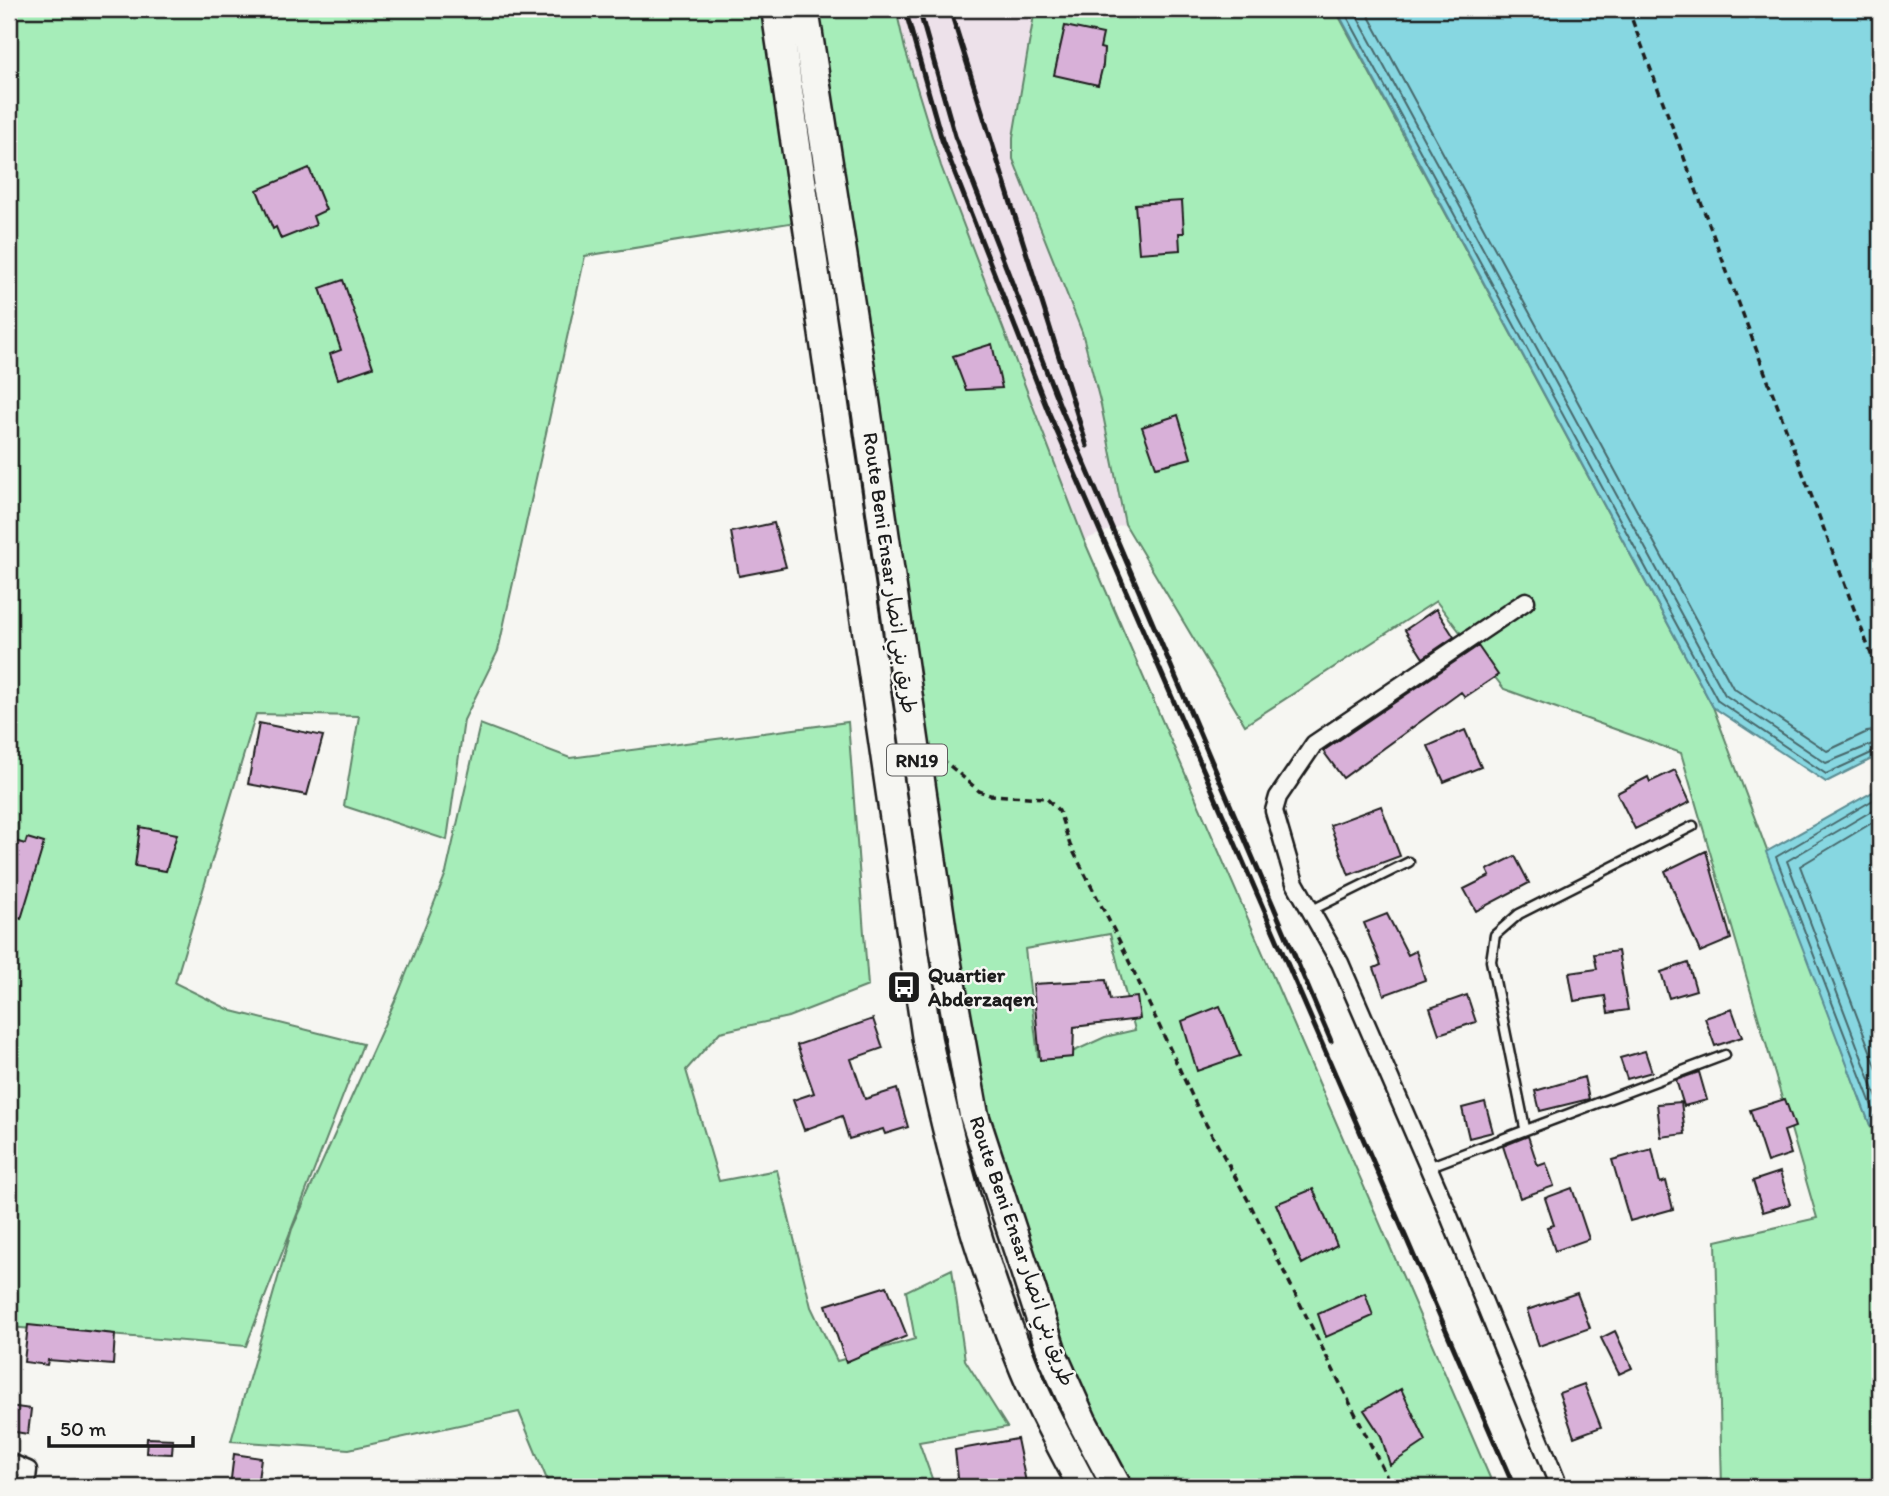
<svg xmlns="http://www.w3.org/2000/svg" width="1889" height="1496" font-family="Itim,'Playpen Sans Arabic',sans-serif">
<rect width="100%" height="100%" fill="#f6f6f2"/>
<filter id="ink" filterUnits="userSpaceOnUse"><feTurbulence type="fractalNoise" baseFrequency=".0143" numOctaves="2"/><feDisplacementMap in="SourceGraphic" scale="14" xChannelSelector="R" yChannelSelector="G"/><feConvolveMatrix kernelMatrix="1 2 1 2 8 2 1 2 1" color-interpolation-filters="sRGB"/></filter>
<g filter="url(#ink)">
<path fill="#ede1ea" d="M896,9H1035L1013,137V159L1082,332L1101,405L1125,524L1084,540L941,166L905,49Z"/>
<path fill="#a6edb9" stroke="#61846a" stroke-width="2" fill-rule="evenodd" d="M9,9H764L796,222L585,256L498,651L464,720L447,840L344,806L359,716L256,714L175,983L232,1011L363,1044L246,1346L9,1327Z
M813,9H896L905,49L941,166L1084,540L1494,1487H1136L1091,1419L1026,1259L976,1075ZM1110,934L1135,1030L1105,1037L1068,1054L1038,1056L1025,949Z
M1035,9H1335L1713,707L1870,1125L1880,1139V1487H1722L1716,1241L1817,1218L1681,753L1504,689L1436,601L1245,725L1125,524L1101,405L1082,332L1013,159V137Z
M848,722L868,986L788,1017L720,1032L686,1070L719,1181L777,1170L811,1307L837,1361L915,1339L906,1291L952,1269L965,1360L1007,1427L919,1442L935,1487H620L618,1484L550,1487L519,1412L349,1449L231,1441L292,1229L398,994L446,873L480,724L570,758Z"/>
<path fill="#87d7e1" stroke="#5c8c92" stroke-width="2" d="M1336,9H1880V755L1826,782L1713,707Z
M1880,788V1139L1870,1125L1766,852Z"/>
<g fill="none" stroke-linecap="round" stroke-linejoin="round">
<path stroke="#47676b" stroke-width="2" d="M1343,9L1718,701L1826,774L1880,749
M1353,9L1725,695L1826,763L1880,741
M1365,9L1733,688L1827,751L1867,732L1880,730
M1880,796L1776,857L1880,1127
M1880,806L1787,861L1880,1106
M1880,818L1800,866L1880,1077"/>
</g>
<path fill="#d8b0d8" stroke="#1c1c1c" stroke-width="2" d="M1065,26L1103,34L1100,48L1104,49L1103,65L1098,85L1054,75Z
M309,168L326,210L313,216L316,225L281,239L276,227L273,229L257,190Z
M1182,201L1184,233H1179L1180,250L1139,253L1135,204Z
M343,280L373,367L338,379L330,354L341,350L320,288Z
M992,344L1002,388L966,390L953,356Z
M1178,415L1191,458L1156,467L1142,427Z
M774,523L786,567L739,576L731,532Z
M1436,609L1454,637L1423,658L1405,630Z
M1478,646L1498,675L1465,697L1461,692L1343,778L1323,751Z
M259,723L323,736L307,795L248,784Z
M1465,730L1481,767L1444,782L1428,746Z
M1675,770L1690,802L1635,829L1617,793L1648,777L1650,782Z
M1381,806L1400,856L1349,875L1330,825Z
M140,827L177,834L166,871L135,866Z
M27,838L44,843L21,919L9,915V839L25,844Z
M1706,851L1731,939L1700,952L1665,871Z
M1515,856L1529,883L1476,911L1464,889L1490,876L1487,870Z
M1387,914L1408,955L1416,951L1425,980L1384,995L1374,968L1381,965L1364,923Z
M1618,951L1628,1010L1608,1013L1605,996L1574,1001L1569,973L1597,969L1594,954Z
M1688,963L1696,990L1669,998L1661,972Z
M1106,980L1110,1000L1137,997L1140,1019L1074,1027L1073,1057L1040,1060L1033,984Z
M1467,995L1476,1022L1439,1034L1430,1008Z
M1220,1006L1240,1056L1197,1071L1182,1021Z
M1732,1009L1742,1037L1715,1046L1705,1018Z
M873,1019L883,1048L851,1059L865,1099L897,1089L908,1127L885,1134L883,1129L849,1139L842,1116L804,1130L793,1100L814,1093L797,1045Z
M1645,1051L1652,1072L1627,1079L1620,1058Z
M1699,1072L1707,1100L1684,1106L1676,1080Z
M1584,1077L1589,1099L1540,1111L1535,1091Z
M1785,1099L1795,1127L1784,1131L1791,1154L1767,1162L1750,1110Z
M1485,1102L1493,1132L1469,1138L1462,1108Z
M1681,1102L1685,1134L1661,1137L1657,1104Z
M1528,1136L1538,1166L1546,1163L1554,1186L1520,1198L1503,1146Z
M1652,1149L1660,1183L1666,1181L1673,1209L1630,1221L1612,1160Z
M1780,1172L1790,1204L1763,1212L1753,1181Z
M1572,1188L1589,1239L1555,1251L1547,1227L1554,1225L1545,1198Z
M1313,1189L1337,1245L1302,1264L1276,1204Z
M887,1286L907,1336L846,1362L826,1305Z
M1365,1293L1373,1316L1326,1337L1318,1314Z
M1577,1293L1590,1328L1539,1346L1527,1310Z
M28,1325L115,1334L113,1365L48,1360L47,1365L24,1362Z
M1615,1331L1632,1368L1619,1374L1601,1338Z
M1584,1384L1601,1427L1574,1437L1559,1393Z
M1401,1389L1426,1441L1390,1465L1381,1436L1364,1410Z
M9,1406L31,1409L28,1434L9,1431Z
M147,1438L173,1439L172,1454L146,1453Z
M1017,1439L1027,1487H959L955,1450Z
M234,1454L261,1458L257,1487H230Z"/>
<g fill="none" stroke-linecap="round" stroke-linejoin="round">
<g stroke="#1c1c1c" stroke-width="13">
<path id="lane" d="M1310,911L1409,862
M1525,1128L1491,961L1495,935L1519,914L1693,826
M1428,1167L1725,1055"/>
</g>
<g stroke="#1c1c1c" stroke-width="21">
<path id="street" d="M1526,601L1314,744L1278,797L1274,811L1295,883L1340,963L1443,1201L1559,1487
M9,1462L28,1470L26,1487"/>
</g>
<g stroke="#1c1c1c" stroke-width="33">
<path id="highway" d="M776,9L927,1040C950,1148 978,1255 1020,1358C1037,1402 1061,1445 1083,1487
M804,9L864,394L945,953L974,1115L1053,1356L1082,1421L1117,1487"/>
</g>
<path stroke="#1c1c1c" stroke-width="3.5" stroke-dasharray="7 5" stroke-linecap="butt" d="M1628,9L1880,678
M941,758L979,791L990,795L1046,798L1059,811L1070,845L1119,940L1201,1115L1249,1202L1392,1487"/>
<use href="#lane" stroke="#f6f6f2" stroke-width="8"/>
<use href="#street" stroke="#f6f6f2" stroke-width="16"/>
<use href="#highway" stroke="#f6f6f2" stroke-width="28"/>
<path stroke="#1c1c1c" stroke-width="5" d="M905,9L942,140L1048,411L1514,1487
M919,9L955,136L1060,406L1331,1041
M950,9L1087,446"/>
</g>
</g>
<defs>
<g id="bus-square" transform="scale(1.75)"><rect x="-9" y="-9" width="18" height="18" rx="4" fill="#1c1c1c" stroke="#f6f6f2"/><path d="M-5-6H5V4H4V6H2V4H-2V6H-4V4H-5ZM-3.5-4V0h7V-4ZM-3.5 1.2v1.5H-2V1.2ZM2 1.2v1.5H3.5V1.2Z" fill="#fff"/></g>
</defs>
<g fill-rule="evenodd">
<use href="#bus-square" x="904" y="987"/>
</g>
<g text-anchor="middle" stroke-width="5" stroke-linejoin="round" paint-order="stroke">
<rect fill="#f6f6f2" stroke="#5d5d5c" stroke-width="2" x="887" y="744.5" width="60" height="31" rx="5"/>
<g font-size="19" font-weight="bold" fill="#1c1c1c">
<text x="917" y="767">RN19</text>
</g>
<g font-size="21" fill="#1c1c1c" stroke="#f6f6f2">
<text transform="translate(890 573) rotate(82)" y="7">Route Beni Ensar طريق بني انصار</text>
<text transform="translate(1022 1251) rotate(71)" y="7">Route Beni Ensar طريق بني انصار</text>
</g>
<g font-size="21" font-weight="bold" fill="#1c1c1c" stroke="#f6f6f2" text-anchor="start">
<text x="928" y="982">Quartier<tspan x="928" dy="24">Abderzaqen</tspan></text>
</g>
</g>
<rect width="1889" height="1496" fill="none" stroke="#f6f6f2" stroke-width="35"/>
<rect x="18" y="18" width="1854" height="1461" fill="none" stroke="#1c1c1c" stroke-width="2.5" filter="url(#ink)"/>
<path d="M49 1436v10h144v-10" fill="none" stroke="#1c1c1c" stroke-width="3.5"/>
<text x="60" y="1436" font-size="21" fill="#1c1c1c" stroke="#f6f6f2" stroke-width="5" paint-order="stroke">50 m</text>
</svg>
